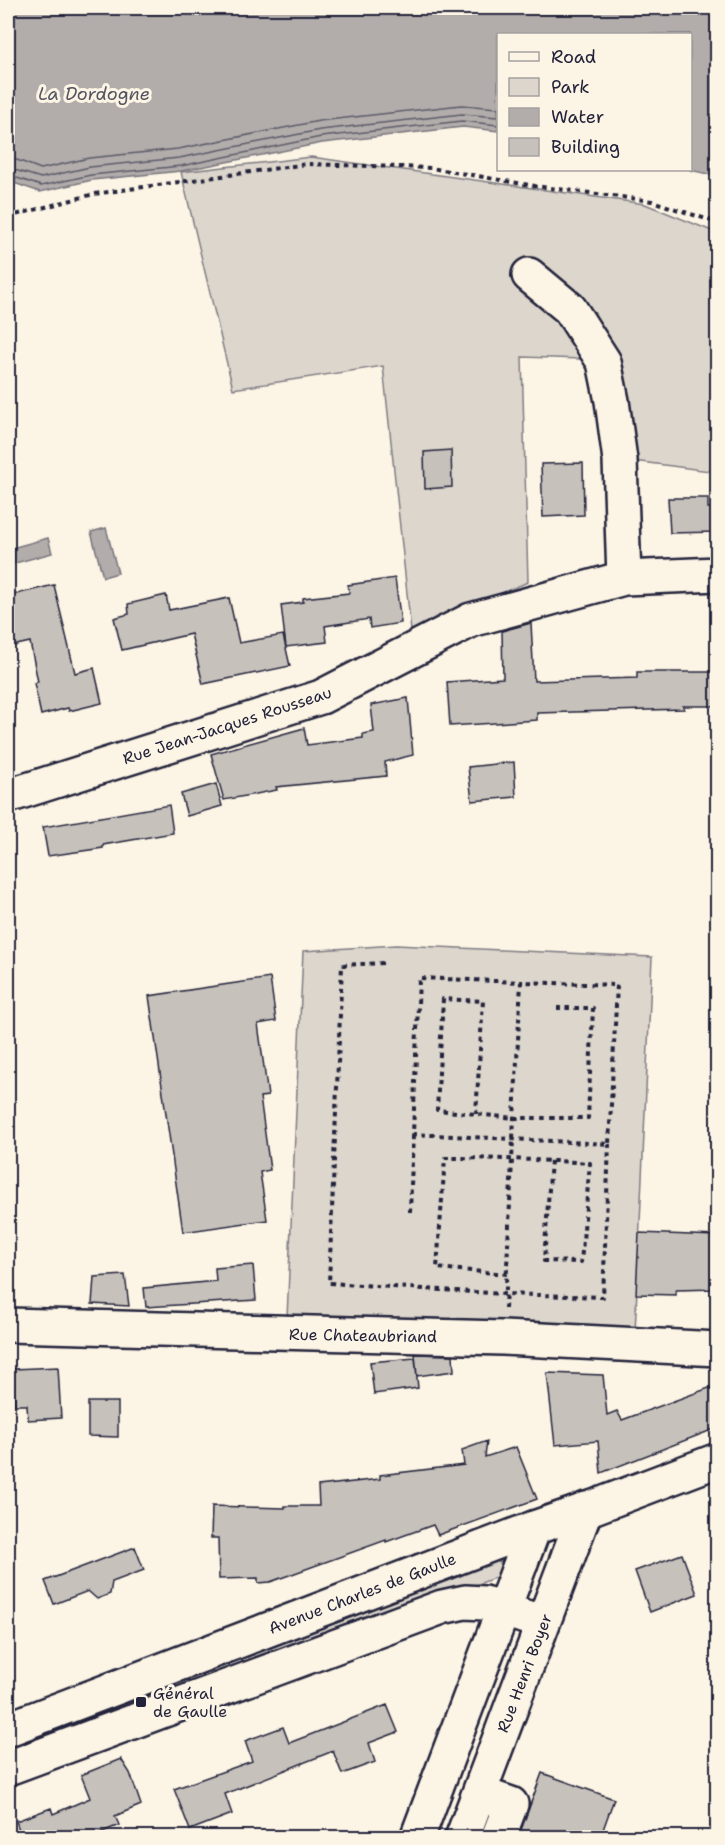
<svg xmlns="http://www.w3.org/2000/svg" width="725" height="1845" font-family="'Shantell Sans',sans-serif">
<rect width="100%" height="100%" fill="#fcf5e5"/>
<filter id="ink" filterUnits="userSpaceOnUse"><feTurbulence type="fractalNoise" baseFrequency=".0167" numOctaves="2"/><feDisplacementMap in="SourceGraphic" scale="12" xChannelSelector="R" yChannelSelector="G"/><feConvolveMatrix kernelMatrix="1 2 1 2 8 2 1 2 1" color-interpolation-filters="sRGB"/></filter>
<g filter="url(#ink)">
<path fill="#dcd6cc" stroke="#7f7c84" stroke-width="1.5" d="M311,157L645,204L717,233V472L603,457V397L582,359L522,357L528,582L411,631L383,366L233,389L181,172Z
M396,945L652,957L635,1333L287,1318L303,951Z
M505,1561V1574L8,1760V1747L497,1562Z"/>
<path fill="#b2adab" stroke="#78757e" stroke-width="1.5" d="M8,8H717V176L690,170V34H498V131L463,127L322,143L181,171L92,180L40,192L8,181Z
M106,528L118,573L103,577L91,532Z
M48,538L52,553L8,565V549Z"/>
<g fill="none" stroke-linecap="round" stroke-linejoin="round">
<path stroke="#5c5a68" stroke-width="1.5" d="M8,159L17,160L41,169L89,158L178,149L319,121L461,105L498,108
M8,168L41,178L90,167L179,158L320,130L462,114L498,117
M8,175L41,186L91,175L181,166L321,137L462,121L498,125"/>
</g>
<path fill="#c6c1bb" stroke="#22223b" stroke-width="1.5" d="M451,450L452,487L425,489L424,452Z
M583,463L584,515L543,517L541,464Z
M668,498H708V508H717V532L670,533Z
M395,578L401,623L370,628L369,619L325,626L327,642L286,647L281,605L303,602V598L349,593L348,585Z
M54,585L75,673L94,668L102,703L69,711L68,708L41,715L34,683L38,682L30,642L8,647V596Z
M166,595L169,610L229,598L239,643L283,635L290,666L203,684L191,634L122,650L114,618L129,614L128,604Z
M531,623L534,681L637,678V672H717V706H683L684,709L537,713V720L450,726L447,682L503,678L502,631Z
M408,698L413,755L385,762L386,776L276,787L277,790L224,800L211,754L304,728L307,745L363,738V734L374,732L371,705Z
M514,762L516,797L472,801L468,767Z
M216,784L222,806L187,816L181,794Z
M169,805L173,833L103,845V848L48,856L43,827Z
M270,978L276,1021L258,1024L268,1096L260,1097L270,1170L260,1172L267,1220L183,1232L149,996Z
M639,1233L717,1236V1289L676,1290V1295L636,1294Z
M253,1265L256,1300L146,1307L144,1288L216,1281L215,1268Z
M125,1275L129,1306L92,1304L94,1277Z
M415,1354L453,1355L454,1371L417,1376Z
M415,1358L418,1388L374,1394L370,1362Z
M58,1367L61,1418L28,1420L27,1405H15L13,1369Z
M547,1373L603,1375L607,1415L617,1411L622,1420L717,1385V1428L601,1473L598,1441L555,1445Z
M88,1402H118V1437L88,1436Z
M487,1441L485,1457L516,1447L537,1499L438,1535L433,1525L386,1542V1540L270,1582L258,1583V1578L219,1579L218,1538H211L212,1506L285,1508V1506H319L318,1486L380,1479V1475L464,1465L462,1450Z
M135,1547L144,1570L112,1582L110,1594L97,1599L88,1591L54,1604L45,1581Z
M682,1554L697,1594L650,1612L635,1571Z
M387,1705L398,1732L369,1743L375,1762L342,1774L333,1751L225,1794L232,1814L190,1830L174,1789L252,1761L245,1741L283,1727L289,1743Z
M121,1759L130,1773L141,1805L115,1816L119,1825L88,1838H8V1835L19,1830L16,1821L51,1808L53,1814L90,1798L81,1775Z
M542,1773L614,1799L600,1838H518Z"/>
<g fill="none" stroke-linecap="round" stroke-linejoin="round">
<g stroke="#22223b" stroke-width="38">
<path id="minor" d="M529,275L570,309L604,362L612,401L620,460L624,578
M8,796L321,697L471,620L624,578L718,574
M8,1325L503,1338L718,1349
M8,1768L442,1607L465,1602L484,1603L543,1623
M479,1793L511,1804L498,1838
M417,1838L534,1528
M462,1838L586,1509"/>
</g>
<g stroke="#22223b" stroke-width="38">
<path id="major" d="M8,1729L534,1528L594,1507L718,1460"/>
</g>
<path stroke="#22223b" stroke-width="4" stroke-dasharray="4.5 4.5" stroke-linecap="butt" d="M8,217L94,194L307,164L431,168L535,186L652,201L718,223
M383,963L342,965L329,1283L505,1294L603,1297L609,1144
M476,1114L483,1001L443,999L437,1110L514,1118H588L593,1008H557
M410,1212L413,1134
M507,1274L437,1268L445,1158C493,1158 541,1160 590,1163L581,1262L544,1261L551,1160
M505,1309L513,1139L514,1118L521,982L419,978L413,1134L609,1144L617,985L521,982"/>
<use href="#minor" stroke="#fcf5e5" stroke-width="33"/>
<use href="#major" stroke="#fcf5e5" stroke-width="33"/>
</g>
</g>
<rect fill="#22223b" stroke="#fcf5e5" stroke-width="2" x="135" y="1696" width="12" height="12" rx="3"/>
<g text-anchor="middle" stroke-width="6" stroke-linejoin="round" paint-order="stroke">
<g font-size="16" fill="#22223b" stroke="#fcf5e5">
<text transform="translate(227 725) rotate(-18)" y="6">Rue Jean-Jacques Rousseau</text>
<text transform="translate(363 1335) rotate(1)" y="6">Rue Chateaubriand</text>
<text transform="translate(362 1593) rotate(-21)" y="6">Avenue Charles de Gaulle</text>
<text transform="translate(524 1673) rotate(-69)" y="6">Rue Henri Boyer</text>
</g>
<g font-size="16" fill="#22223b" stroke="#fcf5e5" text-anchor="start">
<text x="153" y="1699">Général<tspan x="153" dy="18">de Gaulle</tspan></text>
</g>
<g font-size="18" font-style="italic" fill="#545362" stroke="#fcf5e5">
<text x="94" y="100">La Dordogne</text>
</g>
</g>
<rect width="725" height="1845" fill="none" stroke="#fcf5e5" stroke-width="30"/>
<rect x="15" y="15" width="695" height="1815" fill="none" stroke="#22223b" stroke-width="2" filter="url(#ink)"/>
<rect x="497" y="33" width="195" height="138" fill="#fcf5e5" stroke="#a5a1a1" stroke-width="1.5"/>
<rect x="509" y="52" width="30" height="9" fill="#fcf5e5" stroke="#a5a1a1" stroke-width="1.5"/>
<text x="551" y="63" font-size="18" fill="#22223b">Road</text>
<rect x="509" y="78" width="30" height="18" fill="#dcd6cc" stroke="#a5a1a1" stroke-width="1.5"/>
<text x="551" y="93" font-size="18" fill="#22223b">Park</text>
<rect x="509" y="108" width="30" height="18" fill="#b2adab" stroke="#a5a1a1" stroke-width="1.5"/>
<text x="551" y="123" font-size="18" fill="#22223b">Water</text>
<rect x="509" y="138" width="30" height="18" fill="#c6c1bb" stroke="#a5a1a1" stroke-width="1.5"/>
<text x="551" y="153" font-size="18" fill="#22223b">Building</text>
</svg>
